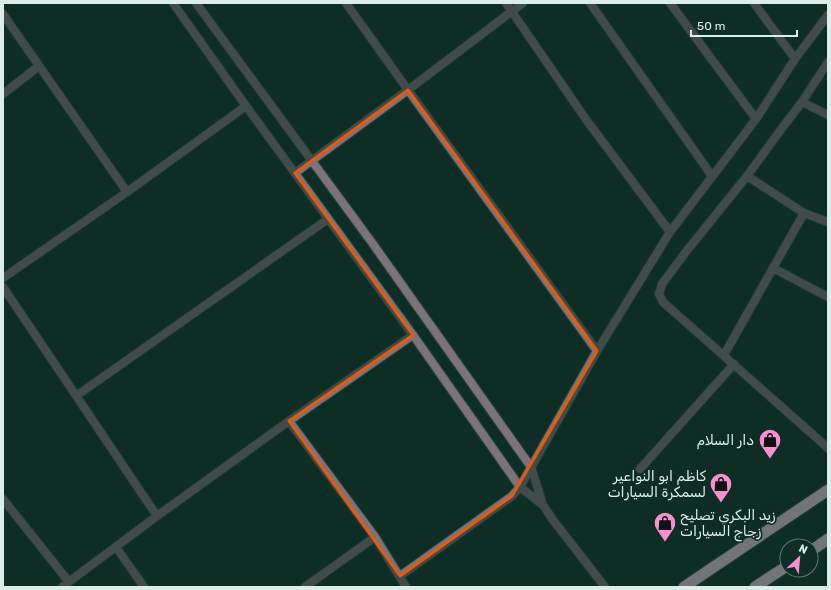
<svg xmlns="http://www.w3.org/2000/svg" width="831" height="590" font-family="Rubik,Cairo,sans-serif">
<rect width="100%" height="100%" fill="#0e2e25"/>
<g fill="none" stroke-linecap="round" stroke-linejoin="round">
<g stroke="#2b4940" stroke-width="10">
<path id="minor" d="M346,3L408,90L597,351
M506,3L585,118L670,232
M590,3L712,176
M670,3L756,119
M754,3L795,59
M3,14L127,192
M828,62L802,102L782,128L747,176L685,253L662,284L659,294L663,302L828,448
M3,94L39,66
M802,102L828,115
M295,173L408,90L523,3
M747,176L804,213L828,222
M773,268L828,297
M3,278L127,192L246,106
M3,287L157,516
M724,355L804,213
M76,396L328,219
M289,421L375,537L406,587
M640,469L734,364
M3,499L69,582
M116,547L144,587
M400,576L512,496L520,487L597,351L670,232L756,119L795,59L828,15
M62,587L157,516L289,421L413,335
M305,587L375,537"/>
</g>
<g stroke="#2b4940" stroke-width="10">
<path id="tertiary" d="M173,3L246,106L413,335L520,487L543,505
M196,3L373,244L531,467L543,505L553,520L605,587"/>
</g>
<g stroke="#2b4940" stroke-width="13">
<path id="trunk" d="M811,551L828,539
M684,587L828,490
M755,587L787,566"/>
</g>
<use href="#minor" stroke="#7e7279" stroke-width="8"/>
<use href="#tertiary" stroke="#7e7279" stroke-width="8"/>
<use href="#trunk" stroke="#e8ccdc" stroke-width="11"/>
</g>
<path d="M0 0H831V590H0ZM408,90L597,351L512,496L400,576L289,421L413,335L295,173Z" fill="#0e2e25" fill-opacity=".55" fill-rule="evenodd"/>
<path fill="none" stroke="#e8590c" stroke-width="3" stroke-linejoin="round" d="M408,90L597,351L512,496L400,576L289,421L413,335L295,173Z"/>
<defs>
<g id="shop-pin" transform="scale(1.15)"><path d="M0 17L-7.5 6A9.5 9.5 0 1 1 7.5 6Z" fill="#f790ce" stroke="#0e2e25"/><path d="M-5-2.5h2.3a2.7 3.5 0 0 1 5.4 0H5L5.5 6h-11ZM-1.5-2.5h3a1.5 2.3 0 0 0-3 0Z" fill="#111"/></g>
</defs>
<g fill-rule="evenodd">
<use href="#shop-pin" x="770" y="440"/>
<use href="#shop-pin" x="721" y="484"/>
<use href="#shop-pin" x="665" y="523"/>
</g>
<g text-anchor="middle" stroke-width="3.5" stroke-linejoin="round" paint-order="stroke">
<g font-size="14" fill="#dbede7" stroke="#0e2e25" text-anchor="end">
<text x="754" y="445">دار السلام</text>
<text x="706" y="481">كاظم ابو النواعير<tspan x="706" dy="16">لسمكرة السيارات</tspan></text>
<text x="680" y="520" text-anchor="start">زيد البكري تصليح<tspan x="680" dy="16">زجاج السيارات</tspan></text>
</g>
</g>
<rect width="831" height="590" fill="none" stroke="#dbede7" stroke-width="8"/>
<g transform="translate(799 558) rotate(26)"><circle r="19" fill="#0e2e25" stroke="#607a73"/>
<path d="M0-3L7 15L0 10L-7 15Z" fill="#f790ce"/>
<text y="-6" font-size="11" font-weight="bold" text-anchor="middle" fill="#dbede7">N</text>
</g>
<path d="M691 30v6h106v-6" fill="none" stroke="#dbede7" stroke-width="2"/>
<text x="697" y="30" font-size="12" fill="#dbede7" stroke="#0e2e25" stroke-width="3" paint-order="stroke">50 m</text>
</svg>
